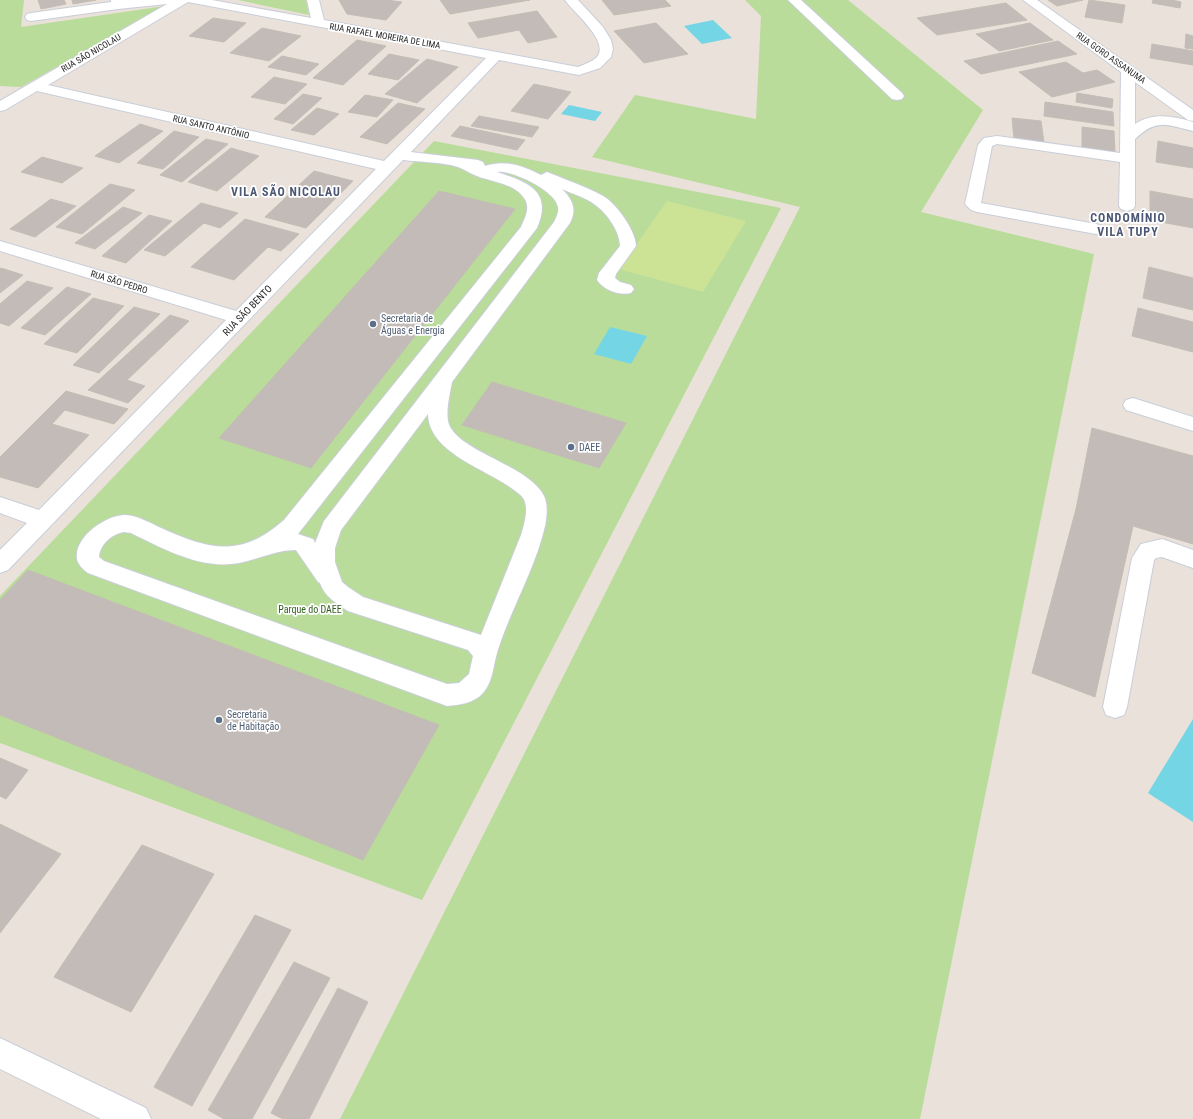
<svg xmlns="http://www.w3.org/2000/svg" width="1193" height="1119" font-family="'Roboto Condensed',sans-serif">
<rect width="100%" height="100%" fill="#e9e1da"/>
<path fill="#b9dc9a" d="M0,0H24L21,27L165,6L21,87L0,86Z
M238,0H306L309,15Z
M745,0H848L983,110L921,212L1094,254L920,1119H340L800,207L592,157L635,95L756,119L761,16Z
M434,141L781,208L422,900L0,743V596Z"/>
<path fill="#cce396" d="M667,201L746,221L703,292L619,269Z"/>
<path fill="#74d5e4" d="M713,20L732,38L702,44L684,26Z
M569,105L602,112L595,121L561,114Z
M610,327L647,336L631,364L594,354Z
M1193,719V822L1148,793Z"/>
<path fill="#c2bbb7" stroke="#c4bdb4" d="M38,0H64L66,4L41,9Z
M72,0H96L73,4Z
M339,0H386L402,2L386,20L347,14Z
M440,0H530L450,14Z
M602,0H665L671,6L614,15Z
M1048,0H1083L1057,6Z
M1089,0L1125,5L1122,23L1085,17Z
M1153,0H1172L1181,2L1180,8L1152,3Z
M1006,3L1027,20L937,35L917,18Z
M537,11L557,37L528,43L519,30L478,38L468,23Z
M213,18L246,23L224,42L189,36Z
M656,23L688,54L644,63L614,31Z
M1030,23L1053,40L999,51L976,34Z
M262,28L301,36L269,61L230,53Z
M1186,34L1193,36V49L1185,48Z
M357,40L386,46L343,85L313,78Z
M1058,41L1077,54L981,74L964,61Z
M1152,44L1193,51V65L1150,58Z
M389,54L419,60L398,80L368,74Z
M282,56L319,64L306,75L268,67Z
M427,59L458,67L417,103L385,94Z
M1066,62L1083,73L1097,70L1115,82L1052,97L1019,72Z
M274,77L307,84L285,104L251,97Z
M534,84L571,92L548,119L511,111Z
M1077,93L1113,99L1112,108L1076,102Z
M303,94L322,98L293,124L274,119Z
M365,95L393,100L377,117L348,112Z
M1045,102L1113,112L1114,126L1044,116Z
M398,103L425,109L387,144L360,137Z
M317,108L339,114L314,135L291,130Z
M479,116L539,127L532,137L471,126Z
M1012,118L1041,121L1044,143L1014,139Z
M140,124L163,131L119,163L95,156Z
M460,126L525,140L517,150L451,136Z
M1082,127L1114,131L1115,153L1082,148Z
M174,131L199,137L163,169L137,163Z
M206,139L228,144L182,182L160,175Z
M1158,141L1193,148V168L1156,162Z
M231,148L259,156L217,191L188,182Z
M42,157L83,168L62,183L21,172Z
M314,171L353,181L306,228L265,217Z
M110,184L135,190L82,234L56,227Z
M439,191L515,209L311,468L219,438Z
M1150,191L1193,199V228L1150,220Z
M51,199L76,206L35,237L10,229Z
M201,203L238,213L220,228L204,223L165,256L144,250Z
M123,207L142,213L95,249L75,243Z
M149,215L172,221L126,263L102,256Z
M245,219L299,234L281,251L268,247L234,280L191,267Z
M1149,267L1193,278V310L1143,298Z
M1,268L23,275L0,293V269Z
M27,281L53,288L9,326L0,323V304Z
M67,287L91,294L45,335L21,328Z
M93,298L124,306L77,353L44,344Z
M134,307L160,314L99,373L73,365Z
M1138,308L1193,322V352L1132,336Z
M170,315L189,321L127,380L145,386L128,403L88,390Z
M492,382L626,423L599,468L462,425Z
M66,391L128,409L114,424L65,410L52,424L89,435L38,488L0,477V457Z
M1092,428L1193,456V544L1076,509Z
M1076,509L1133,526L1095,697L1032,673Z
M28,570L439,725L363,860L0,715V600Z
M0,758L28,770L6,799L0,796Z
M0,824L61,854L0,933Z
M142,845L214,874L131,1012L54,977Z
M255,915L291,930L192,1106L154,1087Z
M294,962L330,978L252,1119H224L208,1110Z
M338,988L368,1002L309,1119H283L271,1113Z"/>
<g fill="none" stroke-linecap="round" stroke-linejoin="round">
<g stroke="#c9ced9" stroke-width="2">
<path id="minor" d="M111,0H212L311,18L307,0H319L324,20L578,67C585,64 592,62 597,57C610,41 573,12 565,0H578L603,27L611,40L613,49L611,57L600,68L579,75L499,60L411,152L478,160L483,162L485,166C505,159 523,166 541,175L547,172L552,174C569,181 587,187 603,196C616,203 636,231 636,246L616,274L615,278L620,282L631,285L634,289L631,293C619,296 604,290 597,280L599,273L620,246C620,231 606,212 594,204C585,197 572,194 562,189C573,200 577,209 570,223L452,382C450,394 446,408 448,421C454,451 528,464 544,496C548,505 547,516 545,526C535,570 510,610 497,653C493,667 493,681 483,693C474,703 460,705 447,706L88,573C84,570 78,565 77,559C74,537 105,516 124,515C137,515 150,523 161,528C210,550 241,558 284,520L521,227C525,218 531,207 524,198C514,183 492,182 477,176C471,174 464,169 458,167C442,162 420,162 403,160L8,570L0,573V550L27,523L0,513V497L39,510L226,320L0,251V241L236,311L376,169L37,91L5,110L0,111V101L167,4L118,9L31,21L27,20L25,17L27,14L31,13L111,2ZM188,2L486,58L384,161L48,85ZM497,172C512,170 551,189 557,204C560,210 557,216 554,222L324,521L315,543L313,539L298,534L537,228C553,191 528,182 497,172ZM428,414C429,452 483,468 510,487C515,491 523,495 525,502C528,512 524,525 521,535L481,635L363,597L348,587L342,582L335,562V548L341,530ZM124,532L131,533C164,549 201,570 239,563C259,559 276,550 296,550L318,582L320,583C325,597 336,603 348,611L468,650L473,656L469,674L459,683L447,684L104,561L99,557C100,544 112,534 124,532Z
M788,0H801L902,93L904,96L902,99L897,100L892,99Z
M1023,0H1037L1193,110V121L1188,120L1135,82V124C1153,112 1174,116 1193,122V131C1167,125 1157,118 1135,139V206L1133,209L1127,211L1121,209L1119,206L1120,162L997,144L992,146L981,203L1096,224L1102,226L1104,229L1102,232L1096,234L977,212L971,210L965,204L978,145L984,138L997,136L1120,153L1121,72Z
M1133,398L1193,417V431L1126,410L1123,405L1126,400Z
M1162,539L1193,550V568L1162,557L1156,558L1154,560L1127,707L1124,715L1115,718L1106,715L1103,707L1132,558L1141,544Z
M0,1038L146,1108L151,1119H101L0,1069Z"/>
</g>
<use href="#minor" fill="#fff" fill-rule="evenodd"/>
</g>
<g fill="#5c6f8a" stroke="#fff" stroke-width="1.5">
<circle cx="373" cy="324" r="4"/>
<circle cx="571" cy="447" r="4"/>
<circle cx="219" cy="720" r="4"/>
</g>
<g text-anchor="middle" stroke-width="3.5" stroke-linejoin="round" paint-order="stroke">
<g font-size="9" fill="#282828" stroke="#fff">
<text transform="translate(385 36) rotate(10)" y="3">RUA RAFAEL MOREIRA DE LIMA</text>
<text transform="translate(91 53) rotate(-30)" y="3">RUA SÃO NICOLAU</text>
<text transform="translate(1111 58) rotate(35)" y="3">RUA GORO ASSANUMA</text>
<text transform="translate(211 127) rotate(13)" y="3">RUA SANTO ANTÔNIO</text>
<text transform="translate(119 282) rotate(17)" y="3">RUA SÃO PEDRO</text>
</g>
<g font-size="10" fill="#282828" stroke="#fff">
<text transform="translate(247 310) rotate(-46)" y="4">RUA SÃO BENTO</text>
</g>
<g font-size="10" fill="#4e5e75" stroke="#fff" text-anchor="start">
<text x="381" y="322">Secretaria de<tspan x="381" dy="12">Águas e Energia</tspan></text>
<text x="579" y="451">DAEE</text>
<text x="227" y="718">Secretaria<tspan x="227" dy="12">de Habitação</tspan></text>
</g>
<g font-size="10" fill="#335e1e" stroke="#fff">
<text x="310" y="613">Parque do DAEE</text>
</g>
<g font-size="12" font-weight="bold" letter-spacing="1" fill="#4c5874" stroke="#fff">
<text x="286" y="196">VILA SÃO NICOLAU</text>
<text x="1128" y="222">CONDOMÍNIO<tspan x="1128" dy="14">VILA TUPY</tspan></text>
</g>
</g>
</svg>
